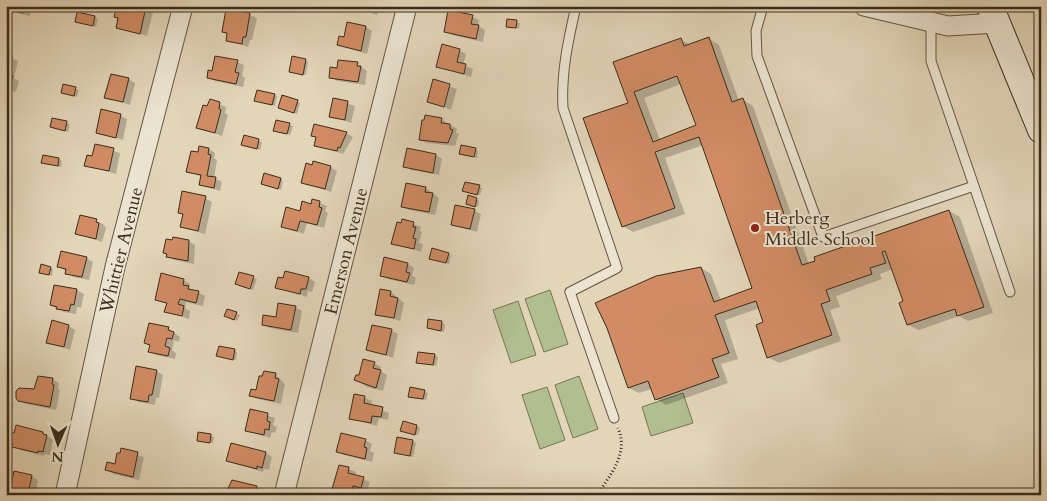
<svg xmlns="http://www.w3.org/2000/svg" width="1047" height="501" font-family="Cardo,serif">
<rect width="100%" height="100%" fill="#e2d5b8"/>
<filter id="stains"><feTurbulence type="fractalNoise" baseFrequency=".004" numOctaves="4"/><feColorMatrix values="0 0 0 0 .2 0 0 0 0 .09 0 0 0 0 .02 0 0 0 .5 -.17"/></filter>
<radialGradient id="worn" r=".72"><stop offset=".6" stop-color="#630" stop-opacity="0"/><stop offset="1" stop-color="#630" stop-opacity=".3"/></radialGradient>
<path fill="#b1be90" stroke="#767556" d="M550,290L568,344L544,352L525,299Z
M518,301L536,355L511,363L493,310Z
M579,376L598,429L573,438L555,385Z
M547,387L565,440L540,449L522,395Z
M683,393L693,423L651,436L642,407Z"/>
<path fill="#0003" fill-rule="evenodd" d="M6,6H32L30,16L8,11Z
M118,6H139L153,12L147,36L117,27L119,19L116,17Z
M351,6H384L382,13L378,12L377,15Z
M227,10L250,15L257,18L252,40H250L248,47L227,40L228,35L223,32Z
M95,17L98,19L96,27L76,21Z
M472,17L479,20L478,26L485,30L483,42L452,35L445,31Z
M508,20L520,23L519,29L507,26Z
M366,27L372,31L367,54L338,45Z
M709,39L719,45L739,101L743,100L753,106L809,264L949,211L960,217L993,313L968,321L959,316L919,330L908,325L901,304L905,302L893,269L880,274L882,279L836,296L840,307L830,310L841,341L779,363L768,357L765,323L760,308L725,320L738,359L721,364L728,383L666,405L656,399L652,389L639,393L629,388L701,268L711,274L721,301L753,289L703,145L665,158L685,214L633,232L623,226L629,103L615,63L681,40L691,45ZM681,84L697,126L660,140L644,98Z
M459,50L466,54L463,65L473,69L471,77L437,67Z
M6,56L18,61L14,78L19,81L16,92L9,90L6,99Z
M305,60L308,62L306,75L290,71Z
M237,62L244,65L242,76L245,78L243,87L215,81L208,77Z
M357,64L367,71L365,85L337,81L330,77L338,69Z
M128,79L135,83L130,105L105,97L109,80Z
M434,81L457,89L451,110L429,101Z
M64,85L79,90L77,97L63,93Z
M274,95L277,96L275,106L259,102Z
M334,99L355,106L351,123L331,116Z
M210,101L226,107L225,113L228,115L222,136L198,127Z
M297,101L300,103L297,114L282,109Z
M120,115L127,119L123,140L97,132Z
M53,119L70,124L68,132L51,127Z
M441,119L457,129L456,133L459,134L455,146L427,143L420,140Z
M277,121L293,126L290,135L278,132Z
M346,133L353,137L343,154L316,145L317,138L313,135Z
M245,137L262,142L260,150L246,146Z
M96,145L120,153L116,174L86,165L93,158Z
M209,149L215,153L214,158L217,160L214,178L222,182L220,191L200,185L202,177L188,171L199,154Z
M475,149L478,151L477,158L463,155Z
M436,155L442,159L439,175L411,170L405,166Z
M59,159L62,161L61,167L43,162Z
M6,160L10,163L9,174L6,173Z
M330,167L337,171L331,192L302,182Z
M281,179L283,181L281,190L262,184Z
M406,184L426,188L439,198L435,215L409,210L402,206Z
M479,187L482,188L480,195L467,192Z
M205,198L212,202L205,234L181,227L184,215L179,213Z
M476,199L479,201L478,207L467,204Z
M313,200L327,206L325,211L328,213L324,228L307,223L304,234L283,227L312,205Z
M474,210L481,214L477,232L452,225Z
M81,216L103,224L106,228L102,242L77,233Z
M403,220L421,227L420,231L422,232L419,243L423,244L421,252L393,243Z
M188,241L195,245L194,264L174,260L168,256Z
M448,254L451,255L449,264L434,260Z
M86,258L93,262L89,280L73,277L59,266Z
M408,264L414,268L412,276L416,278L414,285L388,279L381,275Z
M50,268L53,269L52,276L41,273Z
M240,273L257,279L253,290L239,285Z
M309,278L315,282L312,292L308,291L307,297L276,287Z
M183,280L190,284L189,288L205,296L203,306L186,302L185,308L190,311L189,319L166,311L167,304L157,299Z
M55,287L77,290L84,294L81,308L77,307L76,314L64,312L52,305Z
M391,292L404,303L400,321L377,314Z
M295,307L302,311L298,333L270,328L263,324Z
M228,310L240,315L237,321L228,317Z
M429,320L445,324L444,332L428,328Z
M69,326L75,330L70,350L48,342Z
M168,328L180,337L179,342L174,340L172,350L176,353L175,359L156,355L150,351L151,346L146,343Z
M391,330L398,334L393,358L368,349Z
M234,350L237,352L236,360L218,355Z
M435,355L438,357L436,366L418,362Z
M374,363L381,367L380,371L387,375L383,391L367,387L356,380Z
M156,371L163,375L159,398H156L155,405L138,402L132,398Z
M275,374L285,384L281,404L258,399L251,395Z
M52,379L59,383L58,388L60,390L56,410L26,404L18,400Z
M411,389L428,393L426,400L413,398Z
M355,396L365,398L372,401L371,406L389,413L388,420L379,418L377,426L351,418Z
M6,401L14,404L12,411L6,410Z
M251,410L275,418L273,425L277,427L275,433L272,432L270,438L246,430Z
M417,426L420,428L418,435L404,432Z
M43,433L53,440L50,455L45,454L44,456L20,450L9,441Z
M211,435L214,437L213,443L198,440Z
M365,440L372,444L370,451L374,453L372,462L344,455L337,451Z
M413,441L416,443L413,457L398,454Z
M122,450L144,457L139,480L113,474L107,470L116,465Z
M266,453L272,457L269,470L264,469L263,472L228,460Z
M339,466L349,469L356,472L355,476L370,482L367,491L360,489L359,495H351L334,488Z
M32,476L38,480L35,495H6Z
M233,481L257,487L264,491L263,495H227Z"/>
<path fill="#d18c64" stroke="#3a2c1b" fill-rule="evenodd" d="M6,6H24L23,13L6,9Z
M117,6L146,7L140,34L116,28L118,18L114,17Z
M350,6H376L375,10L371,9L370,12Z
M226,9L250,13L246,37H243L242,44L226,41L227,33L222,32Z
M448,10L473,15L471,24L479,25L476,39L444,32Z
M77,12L95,16L93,26L75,22Z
M507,19L517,20L516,28L506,27Z
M347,22L366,26L361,51L337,45L339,36L344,37Z
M709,37L732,102L743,98L802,265L815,261L814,257L949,210L984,307L957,316L955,309L907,325L899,303L903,301L885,251L882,252L886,263L870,268L872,274L826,290L830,301L821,304L832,335L767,358L756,325L763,322L756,301L715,315L729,353L712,359L719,377L655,400L648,381L628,388L607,328L595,303L656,276L701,267L714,302L752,288L699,137L655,152L675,208L622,227L583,118L628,103L613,62L681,38L684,46ZM677,76L696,125L653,142L634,92Z
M442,44L460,49L457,62L466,64L464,74L436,67Z
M6,55L12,56L7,74L13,76L10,89L6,88Z
M215,56L238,60L235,72L239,73L236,84L207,78L208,70L212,71Z
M292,56L306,59L303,75L289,72Z
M338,60L358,62L357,66H361L358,82L329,78L330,67L337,68Z
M111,74L129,78L123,102L104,98Z
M433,79L450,84L444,107L427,102Z
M63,84L76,87L74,96L61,93Z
M257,90L275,94L272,105L254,101Z
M282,95L298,100L294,113L278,108Z
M333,98L348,101L345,120L329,117Z
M210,99L220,102L219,109L221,110L215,133L196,128L203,105L207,106Z
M101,109L121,114L116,138L96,133Z
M425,115L442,118L441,123L450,124V129L453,130L448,143L419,140L422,120H424Z
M52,118L67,121L65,131L50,127Z
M276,120L290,123L287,134L273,131Z
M314,124L347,132L340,148L338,147L337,151L314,146L316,137L311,136Z
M244,135L259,139L257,149L241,145Z
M95,144L114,148L109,171L84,166L87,155L92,156Z
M461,145L476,148L474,157L459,154Z
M199,146L209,148L208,154L211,155L207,176L216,177L214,188L199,185L201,175L186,172L191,151L198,152Z
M407,148L436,154L433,173L403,167Z
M43,155L59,158L58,166L41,163Z
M313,161L331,166L325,189L301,183L306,163L312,165Z
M264,173L281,178L278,189L261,184Z
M465,182L480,185L477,195L462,191Z
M406,183L426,187L425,192L433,193L429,212L401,207Z
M182,191L206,196L198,231L180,227L183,214L178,213Z
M468,195L477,198L475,207L466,204Z
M312,199L320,201L319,207L322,208L317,225L300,221L297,231L281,227L286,207L300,211L302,201L311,204Z
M455,205L475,209L470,229L451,225Z
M80,215L97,219L96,222L99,223L96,239L75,234Z
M402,219L414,222L413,227H416L413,238L416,239L414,249L391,244L397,222L401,223Z
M173,237L189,240L188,261L166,257L167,254L163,253L166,239L172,240Z
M432,248L449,253L446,263L429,259Z
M61,251L87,257L82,277L65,274L66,269L57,267Z
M384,257L408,263L406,272L410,273L407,282L380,276Z
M41,264L51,267L49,275L39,273Z
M285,271L309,277L306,289H301L300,294L275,288L278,277L283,278Z
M239,272L254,276L250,289L235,284Z
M161,273L184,279L183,285L189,286L188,289L199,291L196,303L180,299L178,304L184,306L182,316L164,312L167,303L155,300Z
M54,285L77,289L74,305L71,304L69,311L56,309L57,307L50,305Z
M380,289L391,291L390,296L398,298L394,318L375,315Z
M278,303L296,306L291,330L262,325L263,315L276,317Z
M227,309L237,312L234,320L224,316Z
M428,319L442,321L441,331L427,328Z
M52,320L69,325L64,347L46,343Z
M149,323L169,327L168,330L174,332L172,339L167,338L165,346L170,348L168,356L148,352L150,345L144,343Z
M372,325L392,329L386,355L366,350Z
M219,346L235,349L233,360L216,356Z
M418,352L435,354L433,365L416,363Z
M363,359L375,362L373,368L381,370L376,388L354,380L356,375H359Z
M136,366L157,370L152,395H149L148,402L130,399Z
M264,371L276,373L275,378L279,379L274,401L249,396L251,389L256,390L259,376H262Z
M38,376L53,378L52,384L54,385L50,407L18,401L16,398V391L19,388L34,389Z
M410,387L425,390L423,399L408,397Z
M354,394L365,396L364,403L383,407L381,417L372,416L371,423L349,419Z
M6,400L11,401L9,410H6Z
M250,409L268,413L267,421L270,422L269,430L265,429L264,435L245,431Z
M403,421L417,425L415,435L400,431Z
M16,425L43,432V434L47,435L43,452L38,451V453L12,447L13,443L7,442L10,432L14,433Z
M198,432L211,434L210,443L197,441Z
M341,433L366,439L364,447L367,448L365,459L336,452Z
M397,437L413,440L410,456L394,453Z
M231,443L266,452L262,468L257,466V469L226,461Z
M121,448L138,452L133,477L105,470L107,462L115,464L117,453H120Z
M339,465L349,467L348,473L364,477L361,488L353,486L351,494L332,489Z
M14,471L32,475L28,495H6V490L10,491Z
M232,480L257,486L255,495H225Z"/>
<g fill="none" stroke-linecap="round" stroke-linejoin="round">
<g stroke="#645642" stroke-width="11">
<path id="lane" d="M576,6C568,41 561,73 563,108L617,268L570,292L614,418
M763,6L756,31L757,56L823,237L974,186L931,61V22
M974,186L1010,292"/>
</g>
<g stroke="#645642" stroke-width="21">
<path id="street" d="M864,6L948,26L997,23
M65,495L115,267L183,6
M284,495L407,6"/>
</g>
<g stroke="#3a2c1b" stroke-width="28">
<path id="secondary" d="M990,6L1041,130"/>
</g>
<path stroke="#3a2c1b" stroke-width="3" stroke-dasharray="1 2.5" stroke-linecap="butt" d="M597,495C611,474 629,453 618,428"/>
<use href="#lane" stroke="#ece4d1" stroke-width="9"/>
<use href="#street" stroke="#ece4d1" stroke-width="19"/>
<use href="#secondary" stroke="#ece4d1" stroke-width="26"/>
</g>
<circle fill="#8f2418" stroke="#ece4d1" stroke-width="2" cx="755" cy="228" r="5"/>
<g text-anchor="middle" stroke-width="4" stroke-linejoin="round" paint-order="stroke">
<g font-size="18" fill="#3a2c1b" stroke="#ece4d1" text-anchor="start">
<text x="765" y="224">Herberg<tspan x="765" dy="21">Middle School</tspan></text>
</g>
<g font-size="18" fill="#3a2c1b" stroke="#ece4d1">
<text transform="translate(121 250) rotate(-76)" y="6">Whittier Avenue</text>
<text transform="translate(346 251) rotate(-76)" y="6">Emerson Avenue</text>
</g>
</g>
<rect width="1047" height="501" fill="none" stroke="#e2d5b8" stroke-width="25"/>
<rect x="8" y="8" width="1032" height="486" fill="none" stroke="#3a2c1b" stroke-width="2.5"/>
<rect x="12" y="12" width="1022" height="476" fill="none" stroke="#3a2c1b"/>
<g transform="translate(58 444) rotate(182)" stroke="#ece4d1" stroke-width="4" paint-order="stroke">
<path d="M0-4L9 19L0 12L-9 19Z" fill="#3a2c1b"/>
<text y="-8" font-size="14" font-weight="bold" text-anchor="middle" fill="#3a2c1b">N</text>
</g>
<rect width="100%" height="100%" filter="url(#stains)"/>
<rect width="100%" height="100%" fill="url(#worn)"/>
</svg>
